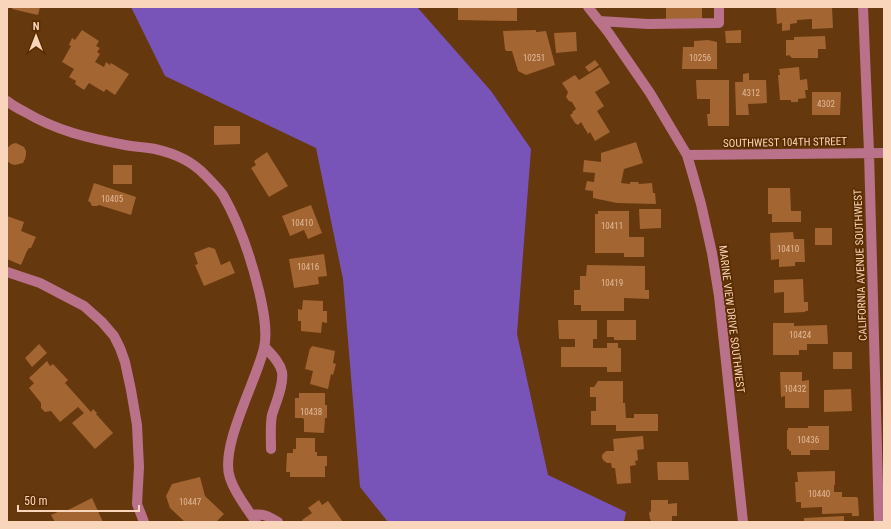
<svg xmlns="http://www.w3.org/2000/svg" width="891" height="529" font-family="'Roboto Condensed',sans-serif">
<rect width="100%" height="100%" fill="#66380e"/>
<path fill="#7854b9" d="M131,7H417L491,91L531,149L517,334L548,475L626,512L624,522H388L360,487L343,279L316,148L165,76Z"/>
<path fill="#a36531" d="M13,7H40L38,15L12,9Z
M458,7H517V21L458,20Z
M666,7H702V19L666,20Z
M776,7H832L833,28L812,29V19L797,20V23L790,24V30L782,31V23L777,24Z
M82,30L99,41L96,46L100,48L97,52L100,54L95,62L104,67L106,62L110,65L111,63L129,74L115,95L106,89L104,92L89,83L84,90L75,84L76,81L69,77L74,69L62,62L71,46L69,45L72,38L75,40Z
M536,30V32L546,31L555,65L526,75L518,71L512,51H506L505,49L503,31Z
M741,30V43H726L725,31Z
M576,32L577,51L556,53L554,33Z
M825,36L826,49H818V58H792L789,55L786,56V40H794V37Z
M708,40L717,42V69H682L683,47H694V41Z
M595,60L599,65L589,72L585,67Z
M600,67L610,83L595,92L604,106L597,111L610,132L595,141L590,132L588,134L581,122L578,125L575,123L570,115L573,113L572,112L576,109L572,102L569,101L566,97L568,92L562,83L575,75L579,80Z
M799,67L800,80L807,79L808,90H805L806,98L798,99V102H791V100H780L778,75H780L779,69Z
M749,73V80H766L767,103L748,104L749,115H736L735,82H743V74Z
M696,80H729V126H708L707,114H710V99H697Z
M812,92H841L840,115H812Z
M214,126H240V144L214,145Z
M636,142L643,163L624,169L621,183L630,184V182H638L639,184L652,183L653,193H655L656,204L617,203L593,198V191L585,190L587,181L594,182L595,173L583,172L584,160L601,162V153Z
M16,143L24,147L26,151V155L25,159L23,163L15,165L11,164L7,161V148L12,144Z
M267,152L288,186L269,197L251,168L256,165L254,161Z
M113,165H132V184H113Z
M94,183L136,197L131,215L99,205L97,206H93L91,205V203L88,201Z
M768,188H790L791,211H801V222H772V214H768Z
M311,205L322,233L308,239L304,230L290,236L282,216Z
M639,209H661V228L640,229Z
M598,211H629V237H644V257H624V253H595V214H598Z
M7,216L24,222L21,231L36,237L31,248H29L27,251L21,265L7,259Z
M815,228H832V245H815Z
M793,232L794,239H804L805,262H795V266L779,267V259L771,260L770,233Z
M209,247L215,249L221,265L230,261L235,273L204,286L195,265L198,264L194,253Z
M324,254L327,276L318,277L319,284L294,288L289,259Z
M587,265L645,266V290H649V299L624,298V311H581V305H574V290H580V276H586Z
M803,279L804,302H808V311H805V312L784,313V292L774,293V280Z
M303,300L323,301V311H327V323L322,322L321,333L301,331V321H298V309L302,310Z
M558,320H597V339H593V348H607V343H618V348H621V372H607V367H561V347H575V339H559Z
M607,320H636V340H614V337H607Z
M773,323H794V326L827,325L828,344H807V350H799V355H773Z
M39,344L47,353L32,367L25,358Z
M312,346L335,351L333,363L336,364L333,375L331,374L328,389L310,384L313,371L305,369L310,348H311Z
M833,352H852V369H833Z
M47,361L50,366L53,364L68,380L65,383L91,412L93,409L97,413L96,414L113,433L95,449L72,423L84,413L78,407L60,422L51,411L45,412L41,408V403L29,388L34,383L29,378Z
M780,372H802V381L809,380V408H785V396L781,397Z
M598,381H623V403H625L626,418H634V414H658V431H616V425H591V411H596V397H590V387H594Z
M851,389L852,411L824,412V390Z
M299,393H325V405H327V418H325L324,433L304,432V419L302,418H295V398H299Z
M808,426H829V450H810V455H791V451H789V449H787V430H788V428H808Z
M643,436L644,449L637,450L638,460L635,461L636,465L630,466L631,483L617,484L615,468H612L611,463H607L604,461L602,458V455L606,451H614L613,439Z
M296,438H315V452H317V456H327V466H325V477H290V472H286L287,453H293V449H296Z
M657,462H688L689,480H658Z
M835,471V485H834V492H842V497H857L858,499L859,516H852V513L822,514V507L801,508V502H796L795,482H798L797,472Z
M200,477L205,496L224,514L216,522H185L170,508L166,496L172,484Z
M92,498L103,522H55L51,515L62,510L64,512Z
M319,500L322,505L328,501L343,522H303L302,520L312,513L308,508Z
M651,500H668V504L677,503V516H672V521H668V522H651V520L650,519L649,513L651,511Z
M844,516V522H804V518Z"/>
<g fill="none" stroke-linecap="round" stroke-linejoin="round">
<path stroke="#ba728b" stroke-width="10" d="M588,7L608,32L650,93L687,155L694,179L701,204L712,253L719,296L743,522
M863,7L869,152L879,522
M599,21L648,24L719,23V7
M7,101C12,105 19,109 25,112C57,131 88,138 125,145C135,147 145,147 155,149C173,153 192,161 205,175C211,181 218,188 223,195C240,225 251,258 259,291C263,308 268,331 264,348C257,380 219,447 230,478C235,494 247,508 256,522
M687,155L884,153
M7,272L40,283L84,306L102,322L114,336L120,348L125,362L131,390L137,425L139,467L137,504L144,522
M265,347C271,354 280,362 282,372C284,385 276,402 272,415C270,425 271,438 271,449
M251,515C263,513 268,516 278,522"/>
</g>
<g text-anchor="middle" stroke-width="3.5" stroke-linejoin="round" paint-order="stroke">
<g font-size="9" fill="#e3b998">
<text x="534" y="61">10251</text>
<text x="700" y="61">10256</text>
<text x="751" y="96">4312</text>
<text x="826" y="107">4302</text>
<text x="112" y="202">10405</text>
<text x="302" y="226">10410</text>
<text x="612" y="229">10411</text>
<text x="788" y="252">10410</text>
<text x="308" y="270">10416</text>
<text x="612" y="286">10419</text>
<text x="800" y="338">10424</text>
<text x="795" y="392">10432</text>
<text x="311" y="415">10438</text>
<text x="808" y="443">10436</text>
<text x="819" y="497">10440</text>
<text x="190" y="505">10447</text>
</g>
<g font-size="11" fill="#f8d5bb" stroke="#5a2d00">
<text transform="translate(785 142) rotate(-1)" y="4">SOUTHWEST 104TH STREET</text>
<text transform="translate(860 265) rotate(-92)" y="4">CALIFORNIA AVENUE SOUTHWEST</text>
<text transform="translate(732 319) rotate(83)" y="4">MARINE VIEW DRIVE SOUTHWEST</text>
</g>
</g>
<rect width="891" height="529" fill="none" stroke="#f8d5bb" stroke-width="16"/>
<g transform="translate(36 36)" stroke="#5a2d00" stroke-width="3" paint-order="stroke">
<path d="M0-3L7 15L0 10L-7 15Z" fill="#f8d5bb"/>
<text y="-6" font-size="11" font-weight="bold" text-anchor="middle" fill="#f8d5bb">N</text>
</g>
<path d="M18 505v6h121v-6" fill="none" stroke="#f8d5bb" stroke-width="2"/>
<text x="24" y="505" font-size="12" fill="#f8d5bb" stroke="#5a2d00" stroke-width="3" paint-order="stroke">50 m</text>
</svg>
